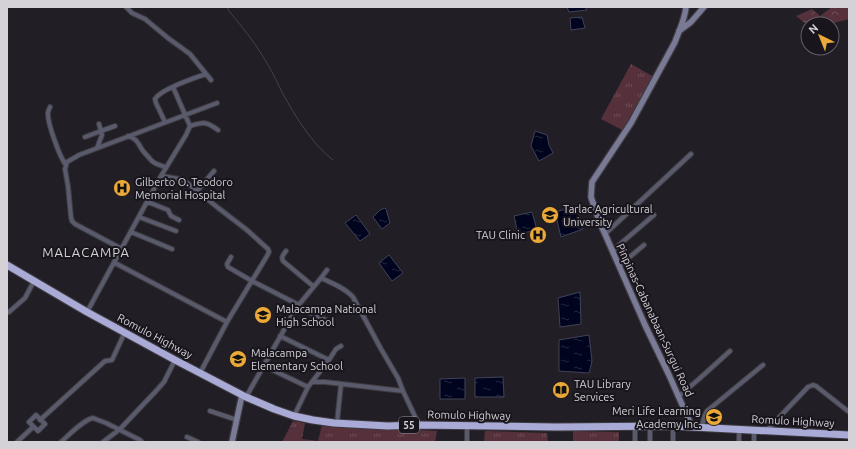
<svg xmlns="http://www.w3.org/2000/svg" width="856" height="449" font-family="Ubuntu,sans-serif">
<defs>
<pattern id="grass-tufts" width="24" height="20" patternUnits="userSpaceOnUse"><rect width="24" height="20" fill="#56313c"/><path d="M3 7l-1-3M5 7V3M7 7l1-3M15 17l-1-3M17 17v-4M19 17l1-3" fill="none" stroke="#6d4e57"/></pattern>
<pattern id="forest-crowns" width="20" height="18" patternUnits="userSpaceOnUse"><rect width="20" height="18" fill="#56313c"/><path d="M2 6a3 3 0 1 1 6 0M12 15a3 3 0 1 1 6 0" fill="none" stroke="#6d4e57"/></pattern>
<pattern id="water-ripples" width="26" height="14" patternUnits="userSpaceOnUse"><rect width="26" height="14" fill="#00041e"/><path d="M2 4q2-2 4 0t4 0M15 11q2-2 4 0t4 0" fill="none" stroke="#24283e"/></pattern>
</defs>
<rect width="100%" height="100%" fill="#221e25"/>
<path fill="url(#grass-tufts)" d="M631,64L654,77L624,131L601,119Z
M293,421L305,423L302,439L318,441L322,425L437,431L435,442H282Z
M485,431L547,433L548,442H484Z
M573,431L619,432V442H573Z"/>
<path fill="url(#forest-crowns)" d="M832,7H849V19L830,24L808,25L806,24L796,16L812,9L820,16Z"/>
<path fill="url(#water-ripples)" stroke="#404256" d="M567,7H585L587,10L569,12Z
M582,17L585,28L571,30L570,18Z
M535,131L547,135L549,145L553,153L539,161L531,146Z
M577,206L583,229L561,237L555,212Z
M385,208L386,209L390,223L382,229L373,217L380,210Z
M532,212L537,230L518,234L514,216Z
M356,215L370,234L360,241L345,223Z
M389,255L403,273L392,281L379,263Z
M580,292L581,324L560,327L558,298Z
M589,335L592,361L589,373L559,371V340Z
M503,377L504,397H475V378Z
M465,378V399H440V379Z"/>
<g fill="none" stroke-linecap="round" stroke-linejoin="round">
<path stroke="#404256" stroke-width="1" d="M227,7L229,11C243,28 257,45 268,65C274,74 277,83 282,92C295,116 312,144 333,160"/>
<g stroke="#3e3b41" stroke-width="6">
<path id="street" d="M126,7L132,13L145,19L168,38L190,54L211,80
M173,87L190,126
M50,107C49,109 48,111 48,113C47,122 60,158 66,165
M165,122L156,103L155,99C161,89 194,78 206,74
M99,124L101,131L115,126
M128,136C138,139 138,144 143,151C146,154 149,158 152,161C156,165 162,165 166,168
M85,137L101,131L102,135L97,148
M161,176L180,179L186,182L217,207L247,230L268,249L269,252L267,256L227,322L200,373
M197,191L214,171
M148,202L168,210L171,216L179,220
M139,217L176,231
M131,232L172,249
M605,234L691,154
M122,249L75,224L72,221L71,217L68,186L65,169L67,162L79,155L217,103
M286,251C283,255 281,257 283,261L313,286
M612,251L654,215
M231,257L227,264L228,267L252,281L299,305
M115,263L227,322
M619,266L644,245
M321,278L327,270
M297,307L328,321
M9,312L25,298L34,281
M87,312L161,176L186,135L190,126C204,122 206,121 218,130
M280,336L329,360
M264,366L308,387
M312,382H325L403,391
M679,396L699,379L730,351
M246,397L297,307L321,278C332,283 345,288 353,297L381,349L398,378L403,391L419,425
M210,411L237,420
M36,415L45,424L38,431L29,422Z
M294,416L308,387L329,360L336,349L341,346
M40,420L105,361L112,360L125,332
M337,423L341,384
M650,426V442
M673,426V442
M702,427L704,417L707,411L763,365
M754,430V442
M767,430L808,387L813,385L816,386L849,412
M187,437L198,442
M17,442L33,427
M61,442C69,435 83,420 93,418L106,423L140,440L142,442
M103,442L120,429L156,391L164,382L175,360
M467,442V426
M635,442V426
M739,442V429"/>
</g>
<g stroke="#3e3b41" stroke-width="8">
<path id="secondary" d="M686,7C685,19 679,31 675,42L631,123L592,182L591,197L600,223L605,234L645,325L669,375L692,427
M679,31L691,22L704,7
M232,442L242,395"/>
</g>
<g stroke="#3e3b41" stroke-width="9">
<path id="highway" d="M7,265L87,312L175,360L246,397L274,409L294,416L313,420L334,423L388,426L419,425L556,427L673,426L849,435"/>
</g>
<use href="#street" stroke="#595a6b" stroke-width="4"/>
<use href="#secondary" stroke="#797a96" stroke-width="5.5"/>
<use href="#highway" stroke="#a9abd6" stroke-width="7"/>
</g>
<defs>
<g id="hospital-disc" transform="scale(0.9)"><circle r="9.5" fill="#eba939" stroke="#18151c"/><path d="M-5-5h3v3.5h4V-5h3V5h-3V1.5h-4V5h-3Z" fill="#111"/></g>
<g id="university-disc" transform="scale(0.9)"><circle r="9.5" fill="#eba939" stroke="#18151c"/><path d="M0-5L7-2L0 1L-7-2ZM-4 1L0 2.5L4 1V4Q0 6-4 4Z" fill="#111"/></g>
<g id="school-disc" transform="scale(0.9)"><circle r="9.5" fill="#eba939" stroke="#18151c"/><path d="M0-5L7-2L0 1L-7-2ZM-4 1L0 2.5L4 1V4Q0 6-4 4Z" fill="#111"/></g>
<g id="library-disc" transform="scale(0.9)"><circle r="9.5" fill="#eba939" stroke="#18151c"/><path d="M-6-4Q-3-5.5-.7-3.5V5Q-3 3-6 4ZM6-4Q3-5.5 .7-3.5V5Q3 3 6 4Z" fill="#111"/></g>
</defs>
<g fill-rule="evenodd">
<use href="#hospital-disc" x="122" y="188"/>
<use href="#university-disc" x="550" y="215"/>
<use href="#hospital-disc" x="538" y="235"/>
<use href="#school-disc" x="263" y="315"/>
<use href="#school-disc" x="238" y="359"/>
<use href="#library-disc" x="561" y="390"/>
<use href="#school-disc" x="714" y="417"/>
</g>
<g text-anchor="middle" stroke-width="4" stroke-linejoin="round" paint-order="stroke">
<rect fill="#18151c" stroke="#9c999f" stroke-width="1" x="399" y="417" width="20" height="16" rx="3"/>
<g font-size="10" font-weight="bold" fill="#d4d1d7">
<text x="409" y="429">55</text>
</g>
<g font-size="11" fill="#d4d1d7" stroke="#18151c" text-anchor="start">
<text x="135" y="186">Gilberto O. Teodoro<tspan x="135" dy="13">Memorial Hospital</tspan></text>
<text x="563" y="213">Tarlac Agricultural<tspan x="563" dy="13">University</tspan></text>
<text x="525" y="239" text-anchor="end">TAU Clinic</text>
<text x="276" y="313">Malacampa National<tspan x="276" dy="13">High School</tspan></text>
<text x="251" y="357">Malacampa<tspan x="251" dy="13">Elementary School</tspan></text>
<text x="574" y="388">TAU Library<tspan x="574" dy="13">Services</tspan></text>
<text x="701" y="415" text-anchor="end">Meri Life Learning<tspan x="701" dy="13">Academy Inc.</tspan></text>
</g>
<g font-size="11" fill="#d4d1d7" stroke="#18151c">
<text transform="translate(655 320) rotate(65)" y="4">Pinpinas-Cabanabaan-Surgui Road</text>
<text transform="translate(155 336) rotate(28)" y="4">Romulo Highway</text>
<text transform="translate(469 415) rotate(1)" y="4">Romulo Highway</text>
<text transform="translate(793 421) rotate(3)" y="4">Romulo Highway</text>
</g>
<g font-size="13" letter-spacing="1" fill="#d4d1d7" stroke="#18151c">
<text x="86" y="257">MALACAMPA</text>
</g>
</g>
<rect width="856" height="449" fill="none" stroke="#d4d1d7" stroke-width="16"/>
<g transform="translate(820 36) rotate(317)"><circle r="19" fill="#18151c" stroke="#636067"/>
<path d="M0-3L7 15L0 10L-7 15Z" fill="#eba939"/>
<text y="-6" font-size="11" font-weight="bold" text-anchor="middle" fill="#d4d1d7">N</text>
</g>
</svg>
